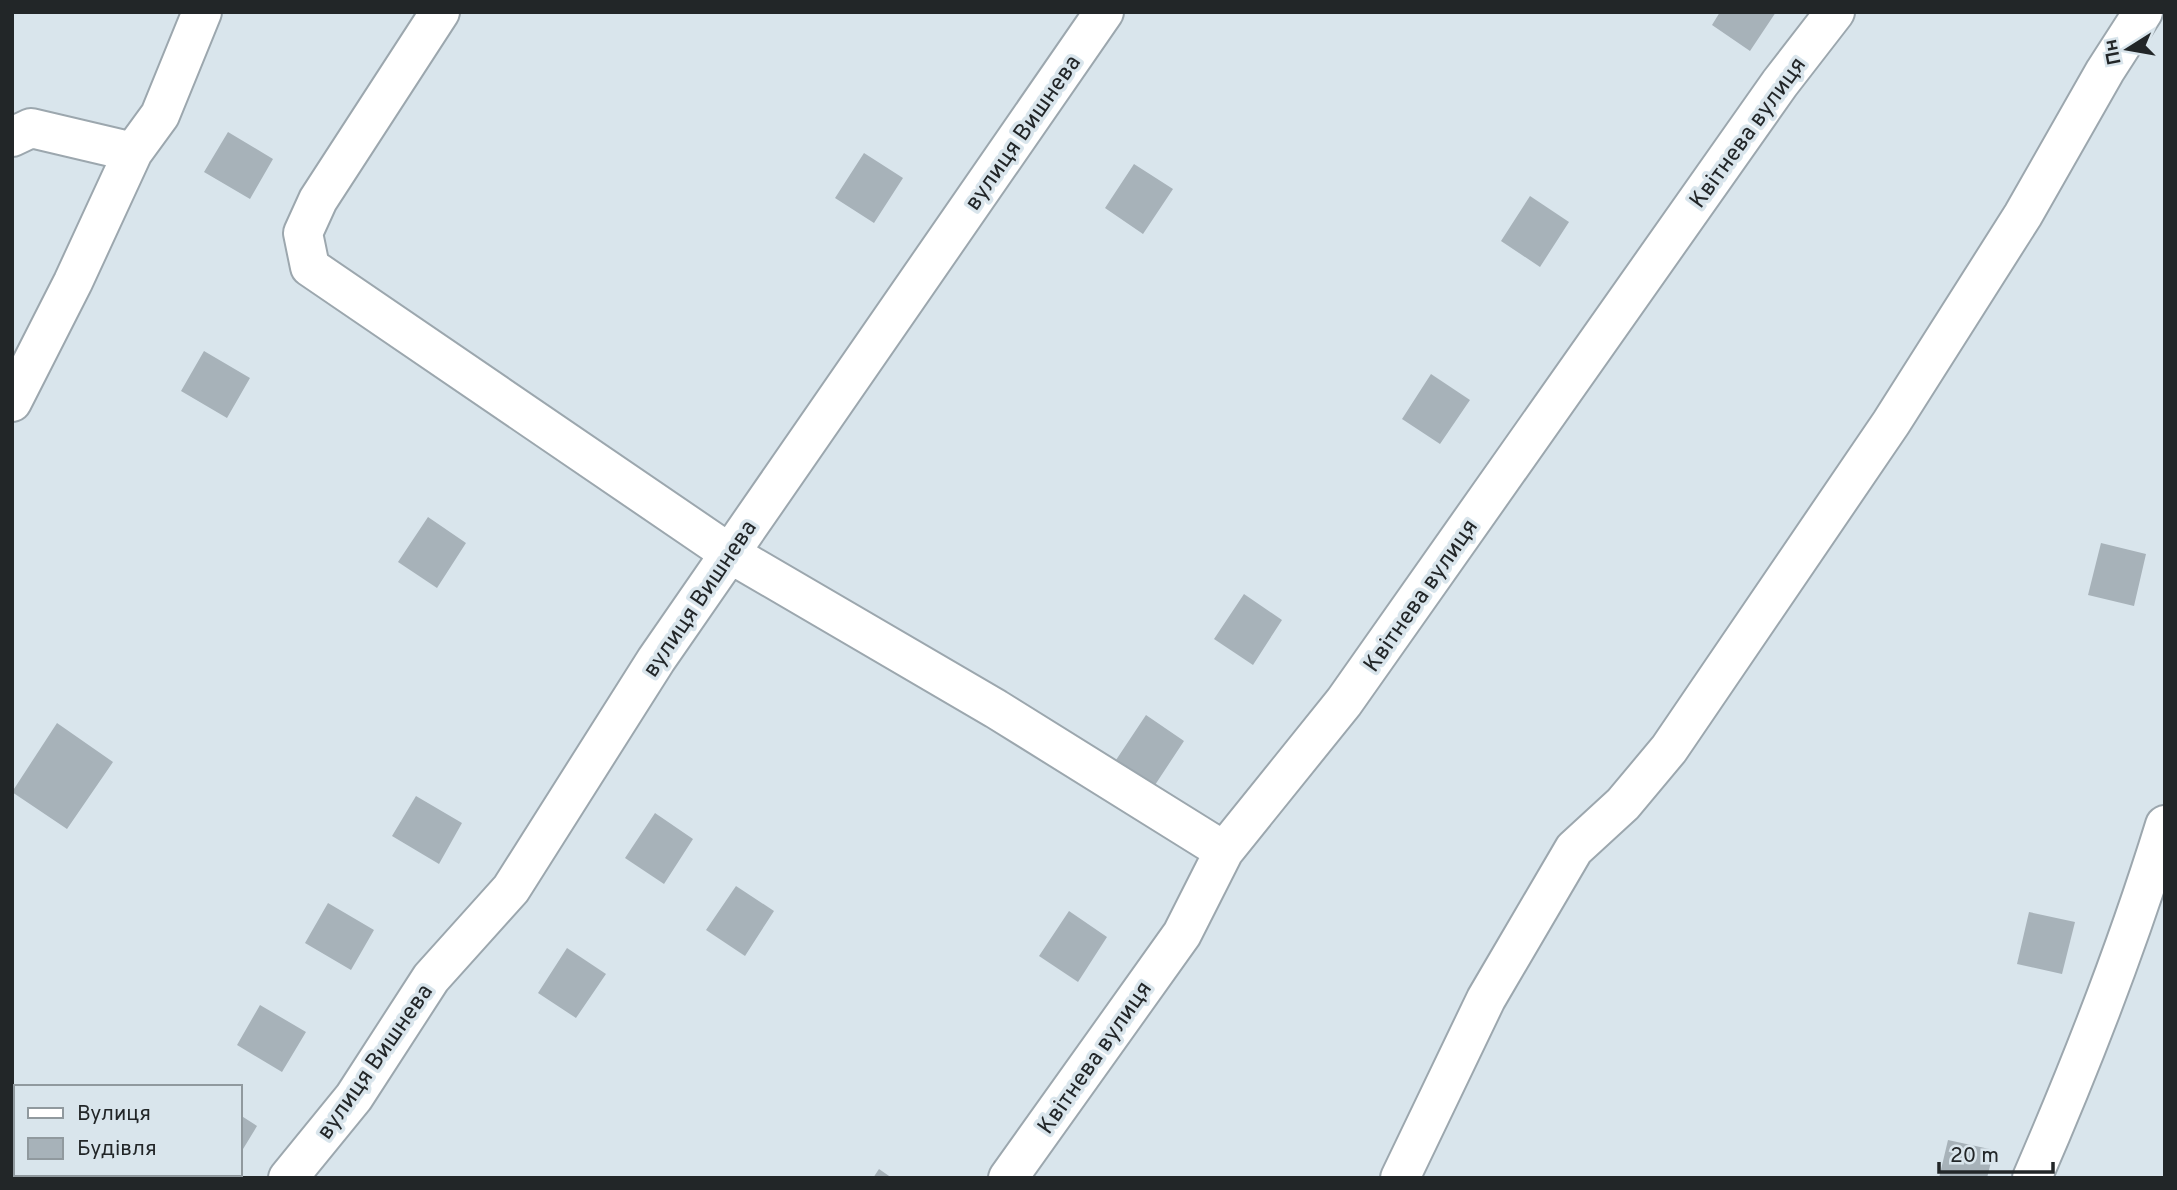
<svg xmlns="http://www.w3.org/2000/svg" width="2177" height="1190" font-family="Overpass,sans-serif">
<rect width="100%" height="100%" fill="#d9e5ec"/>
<path fill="#a7b2b9" d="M1720,12H1776L1750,51L1712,25Z
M228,132L273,159L250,199L204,172Z
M864,153L903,178L874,223L835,198Z
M1134,164L1173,189L1143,234L1105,208Z
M1530,196L1569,222L1540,267L1501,241Z
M204,351L250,378L227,418L181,391Z
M1431,374L1470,400L1440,444L1402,419Z
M428,517L466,543L437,588L398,562Z
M2101,543L2146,554L2134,606L2088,595Z
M1244,594L1282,620L1253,665L1214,639Z
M1146,715L1184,741L1155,785L1116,760Z
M57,723L113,762L67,829L12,792Z
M416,796L462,823L439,864L392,836Z
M655,813L693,839L664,884L625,858Z
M736,886L774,911L745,956L706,930Z
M328,903L374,930L351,970L305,943Z
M1069,911L1107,937L1078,982L1039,956Z
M2029,912L2075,922L2062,974L2017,964Z
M567,948L606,974L576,1018L538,993Z
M260,1005L306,1032L282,1072L237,1045Z
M240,1115L257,1126L240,1154Z
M1948,1140L1994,1150L1987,1178H1939Z
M879,1169L892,1178H873Z"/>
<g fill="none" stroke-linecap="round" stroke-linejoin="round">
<g stroke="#9ca7ae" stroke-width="42">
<path id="street" d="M440,12L318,200L303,233L310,267L729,553L996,709L1224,851
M12,137L31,128L133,152
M12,402L73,282L133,152L160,115L202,12
M288,1178L354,1097L431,978L511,889L656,660L1104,12
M1008,1178L1182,934L1224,851L1344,702L1780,83L1835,12
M1400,1178L1486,999L1574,849L1623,804L1669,749L1891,423L2023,215L2105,71L2143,12
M2032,1178C2082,1063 2128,945 2165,825"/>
</g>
<use href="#street" stroke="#fff" stroke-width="38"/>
</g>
<g text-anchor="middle" stroke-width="7" stroke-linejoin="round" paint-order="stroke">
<g font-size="23" fill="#222628" stroke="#d9e5ec">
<text transform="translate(1022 132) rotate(-55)" y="8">вулиця Вишнева</text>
<text transform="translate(1747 132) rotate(-54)" y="8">Квітнева вулиця</text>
<text transform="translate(1420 595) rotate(-55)" y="8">Квітнева вулиця</text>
<text transform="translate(699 598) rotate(-56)" y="8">вулиця Вишнева</text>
<text transform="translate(1094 1057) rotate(-55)" y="8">Квітнева вулиця</text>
<text transform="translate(374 1061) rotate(-55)" y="8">вулиця Вишнева</text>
</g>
</g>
<rect width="2177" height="1190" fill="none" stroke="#222628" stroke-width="28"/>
<rect x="14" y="1085" width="228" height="91" fill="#d9e5ec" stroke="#90999e" stroke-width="2"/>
<rect x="28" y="1108" width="35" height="10" fill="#ffffff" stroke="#90999e" stroke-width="2"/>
<text x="77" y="1120" font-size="21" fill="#222628">Вулиця</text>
<rect x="28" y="1138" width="35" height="21" fill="#a7b2b9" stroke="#90999e" stroke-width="2"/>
<text x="77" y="1155" font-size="21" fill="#222628">Будівля</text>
<g transform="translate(2128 49) rotate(259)" stroke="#d9e5ec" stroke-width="5" paint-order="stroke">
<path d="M0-5L12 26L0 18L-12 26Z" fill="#222628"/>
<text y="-10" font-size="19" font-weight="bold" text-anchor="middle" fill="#222628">Пн</text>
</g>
<path d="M1939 1162v10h114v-10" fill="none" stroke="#222628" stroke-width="3.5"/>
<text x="1950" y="1162" font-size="21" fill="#222628" stroke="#d9e5ec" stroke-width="5" paint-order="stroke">20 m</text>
</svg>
